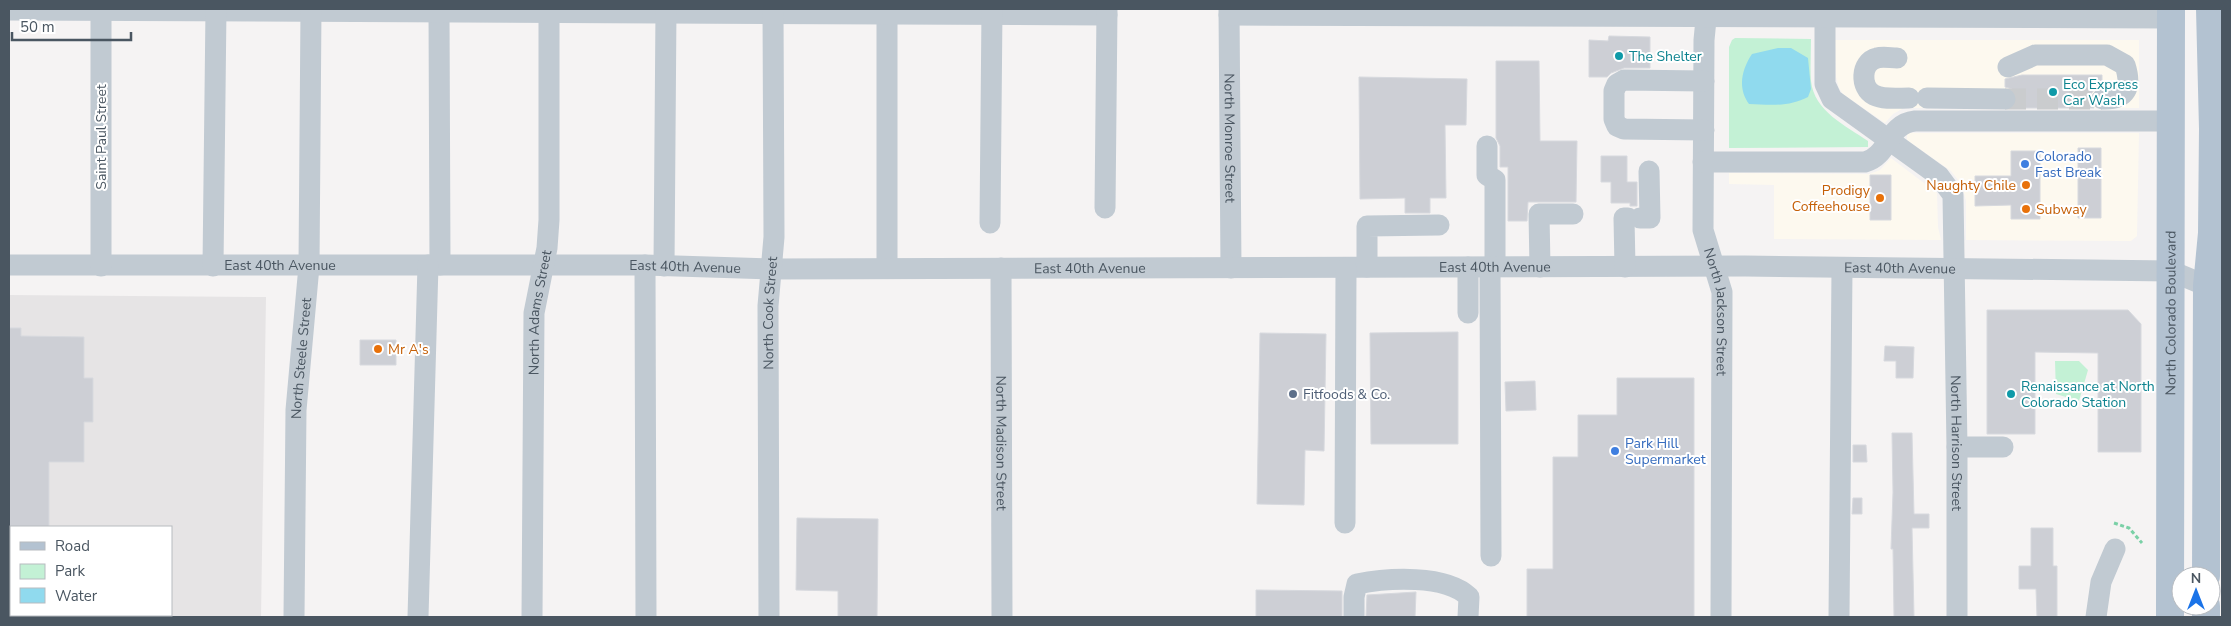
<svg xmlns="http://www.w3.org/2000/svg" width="2231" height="626" font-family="'Nunito Sans',sans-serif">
<rect width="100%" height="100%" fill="#f5f3f3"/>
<path fill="#fdf9ef" d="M1835,40H2139V108H1904L1893,114L1885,123L1843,94L1839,88L1836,77Z
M1910,133H2139L2137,236L2131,241L1966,240V201L1962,185L1951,171L1907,140V134Z
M1891,158L1937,193L1938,227L1941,240L1774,239V185L1729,184V173L1869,174L1880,170Z"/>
<path fill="#e6e4e5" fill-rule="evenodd" d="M9,295L266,297L261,617H9ZM11,527H171V615H11Z"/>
<path fill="#c3f1d5" d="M1735,38L1811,39C1811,53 1810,68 1811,81C1814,111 1846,126 1868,141V147L1729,148V47L1732,40Z
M2055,361H2079L2088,370L2079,401L2056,394Z"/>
<path fill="#90daee" d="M1778,48H1791L1808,58L1811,89L1808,97C1789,107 1770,105 1749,104C1737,88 1742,69 1752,54Z"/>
<path fill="#cdcfd5" stroke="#d7d9de" d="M1609,36L1650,37V68H1624L1611,73L1607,77H1589V40L1608,41Z
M1496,61H1539L1540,141H1577L1576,202H1528L1527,221H1508V167H1500V146L1496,138Z
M2022,75H2102V86L2095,89L2091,94L2090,100L2094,108H2013L2017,99L2012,89L2005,87V79Z
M1359,77L1467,79L1466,125H1445L1446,198H1430V213H1405V198L1360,199Z
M2078,148H2101V218H2078Z
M2011,151H2040V219H2011V205L1975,206V176H2011Z
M1601,156H1627V182H1637V206H1630V203H1611V182H1601Z
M1870,175H1891V220H1870Z
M1987,310H2128L2141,324V452H2098V353L2035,352V434H1987Z
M9,328H21V336L84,337V378H93V422H84V462H49V527H9Z
M1458,332V444H1371L1370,333Z
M1260,333L1326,334L1324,451L1305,450L1304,505L1257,504Z
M360,340H396V365H360Z
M1885,346L1914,347L1913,378H1896V361H1884Z
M1617,378H1694V617H1527V569H1553V457H1578V415H1617Z
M1535,381L1536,410L1506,411L1505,382Z
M1892,433H1912L1914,514H1929V528H1912L1914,617H1894L1893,549H1891L1893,492Z
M1853,445H1866L1867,462H1853Z
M1853,498H1862V514H1852Z
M797,518L878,519L877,617H838V591L796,590Z
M2031,528H2053V566H2057V617H2037L2036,589H2019V566H2031Z
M1256,590L1342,591V617H1256Z
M1416,592L1415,617H1366L1367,595Z"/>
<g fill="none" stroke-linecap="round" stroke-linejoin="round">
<path stroke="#caccce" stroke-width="21" stroke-dasharray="21 11" stroke-linecap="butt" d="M2005,99H2102"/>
<path stroke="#7ad0a6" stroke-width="3" stroke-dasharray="4 2.5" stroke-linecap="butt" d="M2114,523L2129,528L2142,543"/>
<g stroke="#c1cad2" stroke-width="21">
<path d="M439,9L440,265"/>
<path d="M887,9V268"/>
<path id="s1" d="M1229,9L1231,268"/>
<path id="s2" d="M1707,9L1704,40L1703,230L1722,292L1721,617"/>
<path id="s3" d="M1825,9V84L1832,99L1939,176L1953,195L1957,447V617"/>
<path d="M9,10L1107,15"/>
<path d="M1229,15L2171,18"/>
<path d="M1897,58C1891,58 1883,56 1877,58C1860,62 1860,88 1874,95C1884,100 1899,98 1909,98"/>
<path d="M2008,67L2035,55H2107L2125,65C2132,87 2127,100 2102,99"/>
<path d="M1927,98L2005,99"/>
<path d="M1704,130L1624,129L1617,126L1614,119V91L1617,84L1624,80L1704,81"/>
<path d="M1487,146V175L1495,180V267"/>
<path d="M1703,162H1865C1889,156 1887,124 1915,121H2171"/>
<path d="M1105,208L1107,9"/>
<path d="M1640,218H1650L1649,171"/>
<path d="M990,223L992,9"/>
<path id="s4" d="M9,265H645L770,269L1745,266L2171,271L2207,286L2222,289"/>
<path d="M645,265L646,617"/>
<path d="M101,266V9"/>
<path d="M213,266L216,9"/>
<path d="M664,266L666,9"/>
<path d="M1367,267V226L1439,225"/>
<path d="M1490,267L1491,556"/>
<path d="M1540,267L1539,214H1573"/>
<path d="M1625,267L1624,218H1628"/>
<path id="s5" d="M1001,268L1002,617"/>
<path d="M1468,313V267"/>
<path d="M1957,447H2003"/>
<path d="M1345,523L1346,268"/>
<path id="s6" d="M294,617L296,410L309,266L311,9"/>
<path d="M418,617L428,265"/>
<path id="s7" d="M532,617L534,313L547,248L549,220V9"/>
<path id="s8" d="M769,617L768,306L774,237L773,9"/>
<path d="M1354,617V597L1357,584C1387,578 1446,574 1469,597L1468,617"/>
<path d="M1839,617L1842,269"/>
<path d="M2096,617L2101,582L2115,549"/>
</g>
<g stroke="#b3c2d1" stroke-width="28">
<path d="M2206,576L2207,286L2212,233L2213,129L2210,9"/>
<path id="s9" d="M2170,617L2171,9"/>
<path d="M2206,617V606"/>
</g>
</g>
<g fill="#0f9aa8" stroke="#fff" stroke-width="2">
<circle cx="1619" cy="56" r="5"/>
<circle cx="2053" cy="92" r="5"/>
<circle cx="2011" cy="394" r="5"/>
</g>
<g fill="#3f7fe0" stroke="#fff" stroke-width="2">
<circle cx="2025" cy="164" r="5"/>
<circle cx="1615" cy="451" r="5"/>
</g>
<g fill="#e8710a" stroke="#fff" stroke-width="2">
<circle cx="2026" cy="185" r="5"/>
<circle cx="1880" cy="198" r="5"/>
<circle cx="2026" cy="209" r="5"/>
<circle cx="378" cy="349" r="5"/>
</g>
<circle fill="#5c6f8a" stroke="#fff" stroke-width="2" cx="1293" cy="394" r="5"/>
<g text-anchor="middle" stroke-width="4" stroke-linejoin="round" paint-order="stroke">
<g font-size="14" fill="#0d838f" stroke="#fff" text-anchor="start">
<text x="1629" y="61">The Shelter</text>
<text x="2063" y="89">Eco Express<tspan x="2063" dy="16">Car Wash</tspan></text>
<text x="2021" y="391">Renaissance at North<tspan x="2021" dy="16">Colorado Station</tspan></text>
</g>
<g font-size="14" fill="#4a5661" stroke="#fff">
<text transform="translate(101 137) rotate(-90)" y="5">Saint Paul Street</text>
<text dy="5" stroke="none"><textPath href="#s1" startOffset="129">North Monroe Street</textPath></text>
<text dy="5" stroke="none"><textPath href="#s4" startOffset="271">East 40th Avenue</textPath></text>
<text dy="5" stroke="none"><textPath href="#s4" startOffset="676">East 40th Avenue</textPath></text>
<text dy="5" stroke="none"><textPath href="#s4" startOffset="1486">East 40th Avenue</textPath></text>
<text dy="5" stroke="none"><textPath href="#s4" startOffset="1081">East 40th Avenue</textPath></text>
<text dy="5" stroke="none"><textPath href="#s4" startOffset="1891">East 40th Avenue</textPath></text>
<text dy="5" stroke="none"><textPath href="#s7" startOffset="305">North Adams Street</textPath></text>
<text dy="5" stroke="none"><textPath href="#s8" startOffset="304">North Cook Street</textPath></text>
<text dy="5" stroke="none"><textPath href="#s2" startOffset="305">North Jackson Street</textPath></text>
<text dy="5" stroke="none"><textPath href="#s9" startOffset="304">North Colorado Boulevard</textPath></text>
<text dy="5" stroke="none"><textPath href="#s6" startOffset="259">North Steele Street</textPath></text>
<text dy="5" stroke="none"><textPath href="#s5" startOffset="175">North Madison Street</textPath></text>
<text dy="5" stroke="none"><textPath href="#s3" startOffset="495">North Harrison Street</textPath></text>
</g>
<g font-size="14" fill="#366cbe" stroke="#fff" text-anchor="start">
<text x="2035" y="161">Colorado<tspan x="2035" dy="16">Fast Break</tspan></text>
<text x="1625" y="448">Park Hill<tspan x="1625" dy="16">Supermarket</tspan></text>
</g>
<g font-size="14" fill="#c56008" stroke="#fff" text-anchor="end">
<text x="2016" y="190">Naughty Chile</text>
<text x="1870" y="195">Prodigy<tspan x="1870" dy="16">Coffeehouse</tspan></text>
<text x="2036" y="214" text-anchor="start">Subway</text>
<text x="388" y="354" text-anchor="start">Mr A's</text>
</g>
<g font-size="14" fill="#4e5e75" stroke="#fff" text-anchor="start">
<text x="1303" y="399">Fitfoods &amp; Co.</text>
</g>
</g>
<rect width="2231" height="626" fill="none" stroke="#4a5661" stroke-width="20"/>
<rect x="10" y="526" width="162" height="90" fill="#ffffff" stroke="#b7bbc0"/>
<rect x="20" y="542" width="25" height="8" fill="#b3c2d1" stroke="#b7bbc0"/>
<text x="55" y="551" font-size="15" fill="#4a5661">Road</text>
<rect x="20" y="564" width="25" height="15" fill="#c3f1d5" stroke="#b7bbc0"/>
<text x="55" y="576" font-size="15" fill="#4a5661">Park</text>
<rect x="20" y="588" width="25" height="15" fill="#90daee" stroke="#b7bbc0"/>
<text x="55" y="601" font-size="15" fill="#4a5661">Water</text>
<g transform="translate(2196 591)"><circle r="24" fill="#ffffff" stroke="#b7bbc0"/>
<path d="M0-4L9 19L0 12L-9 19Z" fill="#1a73e8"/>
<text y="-8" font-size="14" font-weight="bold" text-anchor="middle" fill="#4a5661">N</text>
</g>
<path d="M12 32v8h119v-8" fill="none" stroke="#4a5661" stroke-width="2.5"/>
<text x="20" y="32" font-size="15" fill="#4a5661" stroke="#ffffff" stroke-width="4" paint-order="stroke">50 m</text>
</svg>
